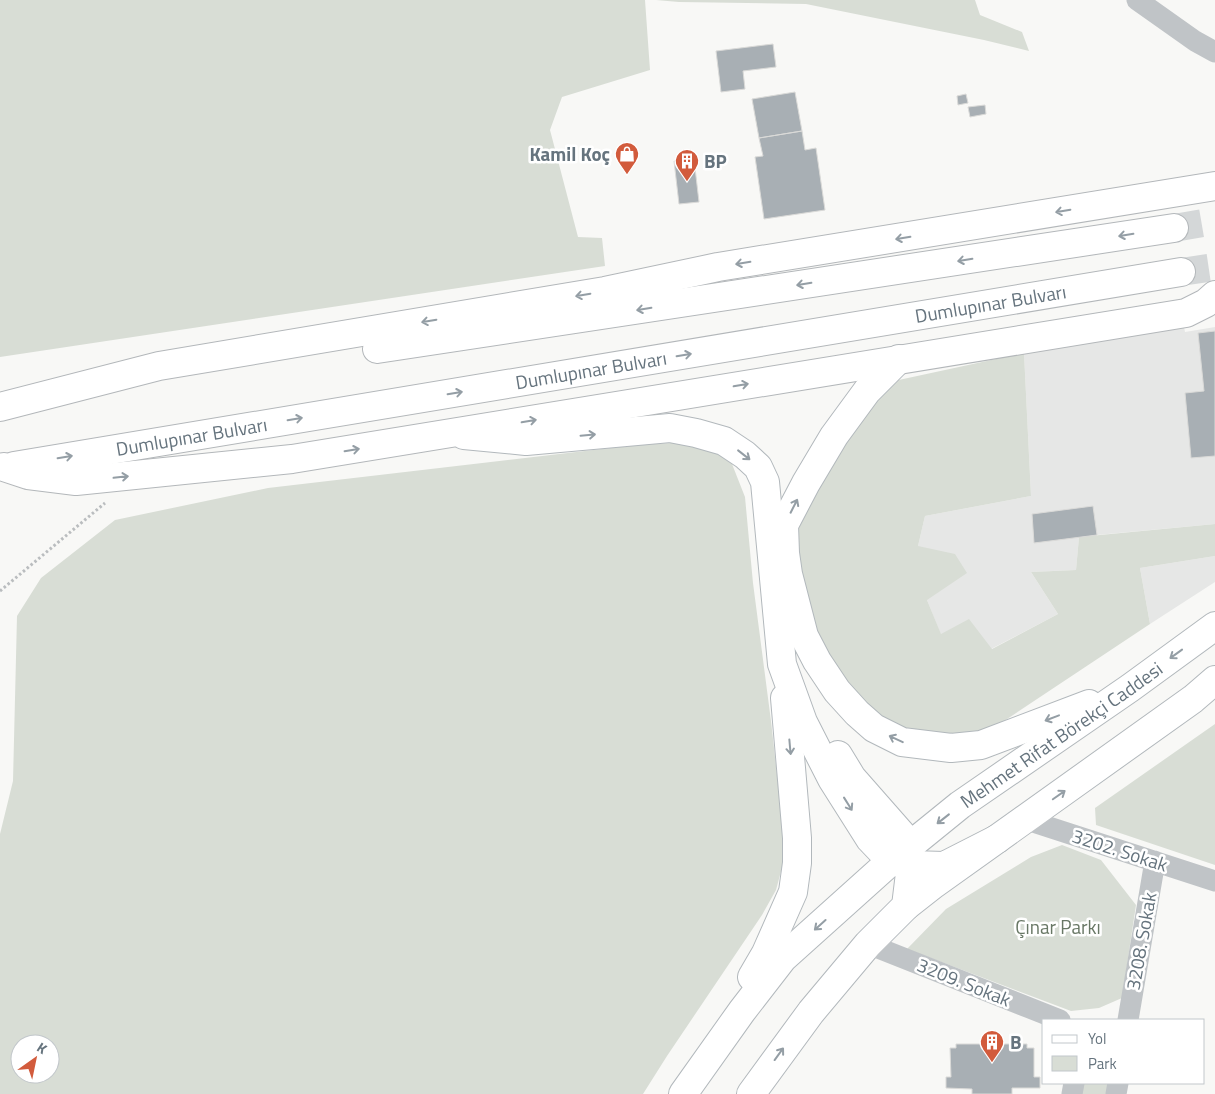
<svg xmlns="http://www.w3.org/2000/svg" width="1215" height="1094" font-family="'Titillium Web',sans-serif">
<rect width="100%" height="100%" fill="#f8f8f6"/>
<path fill="#e6e7e6" d="M1184,327L1185,332L1215,327V524L1097,535L1092,506L1032,514L1034,543L1079,537L1076,570L1031,572L1058,614L991,649L941,635L927,600L918,546L925,516L1031,496L1024,353Z
M1215,556V582L1150,624L1140,568Z"/>
<path fill="#d8ddd5" fill-rule="evenodd" d="M0,0H645L650,70L562,97L550,130L578,237L602,238L605,266L0,357Z
M656,0H975L980,15L1022,32L1029,51L984,40L806,4L679,2Z
M1024,353L1031,496L925,516L918,546L955,554L967,573L927,600L941,634L969,619L992,649L1058,614L1031,572L1076,570L1079,537L1215,524V556L1140,568L1150,624L986,733L952,738L887,729L819,651L792,534L844,442L877,400L894,381Z
M689,442L712,450L732,464L745,497L753,583L771,721L781,811L784,860L776,890L762,915L667,1056L643,1094H0V834L13,781L17,616L41,578L115,520L268,488L636,445ZM20,1044H50V1074H20Z
M1215,724V865L1096,825L1095,808Z
M1062,845L1101,860L1136,905L1122,998L1099,1008L1071,1011L907,949L946,909L1031,857Z
M1081,1083H1109L1107,1094H1080Z"/>
<path fill="#a8afb4" stroke="#dadad8" d="M773,44L776,67L743,71L745,89L721,92L716,51Z
M795,92L802,131L759,138L752,99Z
M966,94L968,103L958,105L957,96Z
M985,105L986,114L970,117L968,107Z
M802,131L805,150L816,148L825,210L764,219L755,157L763,156L759,138Z
M694,159L699,202L679,204L674,161Z
M1215,331V456L1191,458L1185,393L1204,391L1198,333Z
M1093,506L1097,535L1034,543L1032,514Z
M956,1044H1027V1048H1034V1077H1040V1088H1012V1094H972V1089L946,1088V1077H951L950,1048H956Z"/>
<g fill="none" stroke-linecap="round" stroke-linejoin="round">
<path stroke="#d4d7d8" stroke-width="28" stroke-dasharray="28 14" stroke-linecap="butt" d="M1174,228L1215,221
M1181,272L1215,267"/>
<g stroke="#b2b8bc" stroke-width="30">
<g id="secondary">
<path d="M899,359L867,391L834,436L806,483L784,525L785,553L788,574L804,636L817,661L837,691L857,713L874,728L902,742L951,748L981,745L1089,704"/>
<path d="M464,435L526,441L670,428L696,433L724,441L745,455L758,467L765,482L782,664L803,722L832,779L870,839L891,861L911,865L944,866L997,839"/>
<path d="M906,906L934,884L1193,699L1215,680"/>
<path d="M752,977L766,953L793,892L797,863V838L785,698"/>
<path id="s1" d="M683,1094L742,1011L783,958L891,861L960,805L1130,688L1215,626"/>
<path d="M751,1094L811,1012L868,944L906,906L911,865L910,844L852,778L838,755"/>
</g>
</g>
<g stroke="#b3b7ba" stroke-width="30">
<g id="trunk">
<path d="M377,349L1174,228"/>
<path d="M0,407L159,366L605,291L718,267L1215,186"/>
<path id="s2" d="M14,466L1181,272"/>
<path d="M4,467L28,475L76,481L292,459L1186,313L1206,303L1215,295"/>
</g>
</g>
<path stroke="#babdbf" stroke-width="3" stroke-dasharray="2.5 2.5" stroke-linecap="butt" d="M0,591L105,503"/>
<path stroke="#c0c4c7" stroke-width="21" d="M1137,0L1195,41L1215,52
M1024,819L1215,881
M868,944L1060,1020
M1128,1020L1155,861
M1072,1094L1074,1083
M1116,1094L1118,1083"/>
<use href="#secondary" stroke="#fff" stroke-width="28"/>
<use href="#trunk" stroke="#fff" stroke-width="28"/>
</g>
<defs><path id="oneway-shaft" d="M-6 0H5M1.5-3L5.5 0L1.5 3" fill="none" stroke-width="1.6" stroke-linecap="round" stroke-linejoin="round" transform="scale(1.25)"/></defs>
<g stroke="#949ea5">
<use href="#oneway-shaft" transform="translate(1063 211) rotate(170)"/>
<use href="#oneway-shaft" transform="translate(1126 235) rotate(171)"/>
<use href="#oneway-shaft" transform="translate(903 238) rotate(171)"/>
<use href="#oneway-shaft" transform="translate(965 260) rotate(171)"/>
<use href="#oneway-shaft" transform="translate(743 263) rotate(171)"/>
<use href="#oneway-shaft" transform="translate(804 284) rotate(171)"/>
<use href="#oneway-shaft" transform="translate(583 295) rotate(170)"/>
<use href="#oneway-shaft" transform="translate(644 309) rotate(171)"/>
<use href="#oneway-shaft" transform="translate(429 321) rotate(170)"/>
<use href="#oneway-shaft" transform="translate(684 355) rotate(-9)"/>
<use href="#oneway-shaft" transform="translate(741 385) rotate(-10)"/>
<use href="#oneway-shaft" transform="translate(455 393) rotate(-9)"/>
<use href="#oneway-shaft" transform="translate(295 419) rotate(-9)"/>
<use href="#oneway-shaft" transform="translate(529 421) rotate(-10)"/>
<use href="#oneway-shaft" transform="translate(588 435) rotate(-5)"/>
<use href="#oneway-shaft" transform="translate(352 450) rotate(-9)"/>
<use href="#oneway-shaft" transform="translate(744 455) rotate(38)"/>
<use href="#oneway-shaft" transform="translate(65 457) rotate(-9)"/>
<use href="#oneway-shaft" transform="translate(121 477) rotate(-6)"/>
<use href="#oneway-shaft" transform="translate(794 506) rotate(-63)"/>
<use href="#oneway-shaft" transform="translate(1176 654) rotate(144)"/>
<use href="#oneway-shaft" transform="translate(1052 718) rotate(159)"/>
<use href="#oneway-shaft" transform="translate(896 739) rotate(-155)"/>
<use href="#oneway-shaft" transform="translate(790 747) rotate(85)"/>
<use href="#oneway-shaft" transform="translate(1059 795) rotate(-35)"/>
<use href="#oneway-shaft" transform="translate(848 804) rotate(58)"/>
<use href="#oneway-shaft" transform="translate(943 819) rotate(142)"/>
<use href="#oneway-shaft" transform="translate(820 925) rotate(138)"/>
<use href="#oneway-shaft" transform="translate(779 1054) rotate(-54)"/>
</g>
<defs>
<g id="shop-pin" transform="scale(1.25)"><path d="M0 17L-7.5 6A9.5 9.5 0 1 1 7.5 6Z" fill="#d25b3c" stroke="#fff"/><path d="M-5-2.5h2.3a2.7 3.5 0 0 1 5.4 0H5L5.5 6h-11ZM-1.5-2.5h3a1.5 2.3 0 0 0-3 0Z" fill="#fff"/></g>
<g id="building-pin" transform="scale(1.25)"><path d="M0 17L-7.5 6A9.5 9.5 0 1 1 7.5 6Z" fill="#d25b3c" stroke="#fff"/><path d="M-4-6H4V6H1V3H-1V6H-4ZM-2.5-4.3h1.7v1.8h-1.7ZM.8-4.3h1.7v1.8H.8ZM-2.5-1h1.7V.8h-1.7ZM.8-1h1.7V.8H.8Z" fill="#fff"/></g>
</defs>
<g fill-rule="evenodd">
<use href="#shop-pin" x="627" y="154"/>
<use href="#building-pin" x="687" y="161"/>
<use href="#building-pin" x="992" y="1042"/>
</g>
<g text-anchor="middle" stroke-width="5" stroke-linejoin="round" paint-order="stroke">
<g font-size="19" font-weight="bold" fill="#66747e" stroke="#fff" text-anchor="start">
<text x="610" y="161" text-anchor="end">Kamil Koç</text>
<text x="704" y="168">BP</text>
<text x="1010" y="1049">B</text>
</g>
<g font-size="19" fill="#66747e" stroke="#fff">
<text dy="7" stroke="none"><textPath href="#s2" startOffset="990">Dumlupınar Bulvarı</textPath></text>
<text dy="7" stroke="none"><textPath href="#s2" startOffset="585">Dumlupınar Bulvarı</textPath></text>
<text dy="7" stroke="none"><textPath href="#s2" startOffset="180">Dumlupınar Bulvarı</textPath></text>
<text dy="7" stroke="none"><textPath href="#s1" startOffset="526">Mehmet Rifat Börekçi Caddesi</textPath></text>
<text transform="translate(1120 850) rotate(18)" y="7">3202. Sokak</text>
<text transform="translate(1141 941) rotate(-80)" y="7">3208. Sokak</text>
<text transform="translate(964 982) rotate(22)" y="7">3209. Sokak</text>
</g>
<g font-size="19" fill="#687765" stroke="#fff">
<text x="1058" y="934">Çınar Parkı</text>
</g>
</g>
<rect x="1042" y="1019" width="162" height="65" fill="#ffffff" stroke="#c2c7cb"/>
<rect x="1052" y="1035" width="25" height="8" fill="#ffffff" stroke="#c2c7cb"/>
<text x="1088" y="1044" font-size="15" fill="#66747e">Yol</text>
<rect x="1052" y="1056" width="25" height="15" fill="#d8ddd5" stroke="#c2c7cb"/>
<text x="1088" y="1069" font-size="15" fill="#66747e">Park</text>
<g transform="translate(35 1059) rotate(33)"><circle r="24" fill="#ffffff" stroke="#c2c7cb"/>
<path d="M0-4L9 19L0 12L-9 19Z" fill="#d25b3c"/>
<text y="-8" font-size="14" font-weight="bold" text-anchor="middle" fill="#66747e">K</text>
</g>
</svg>
